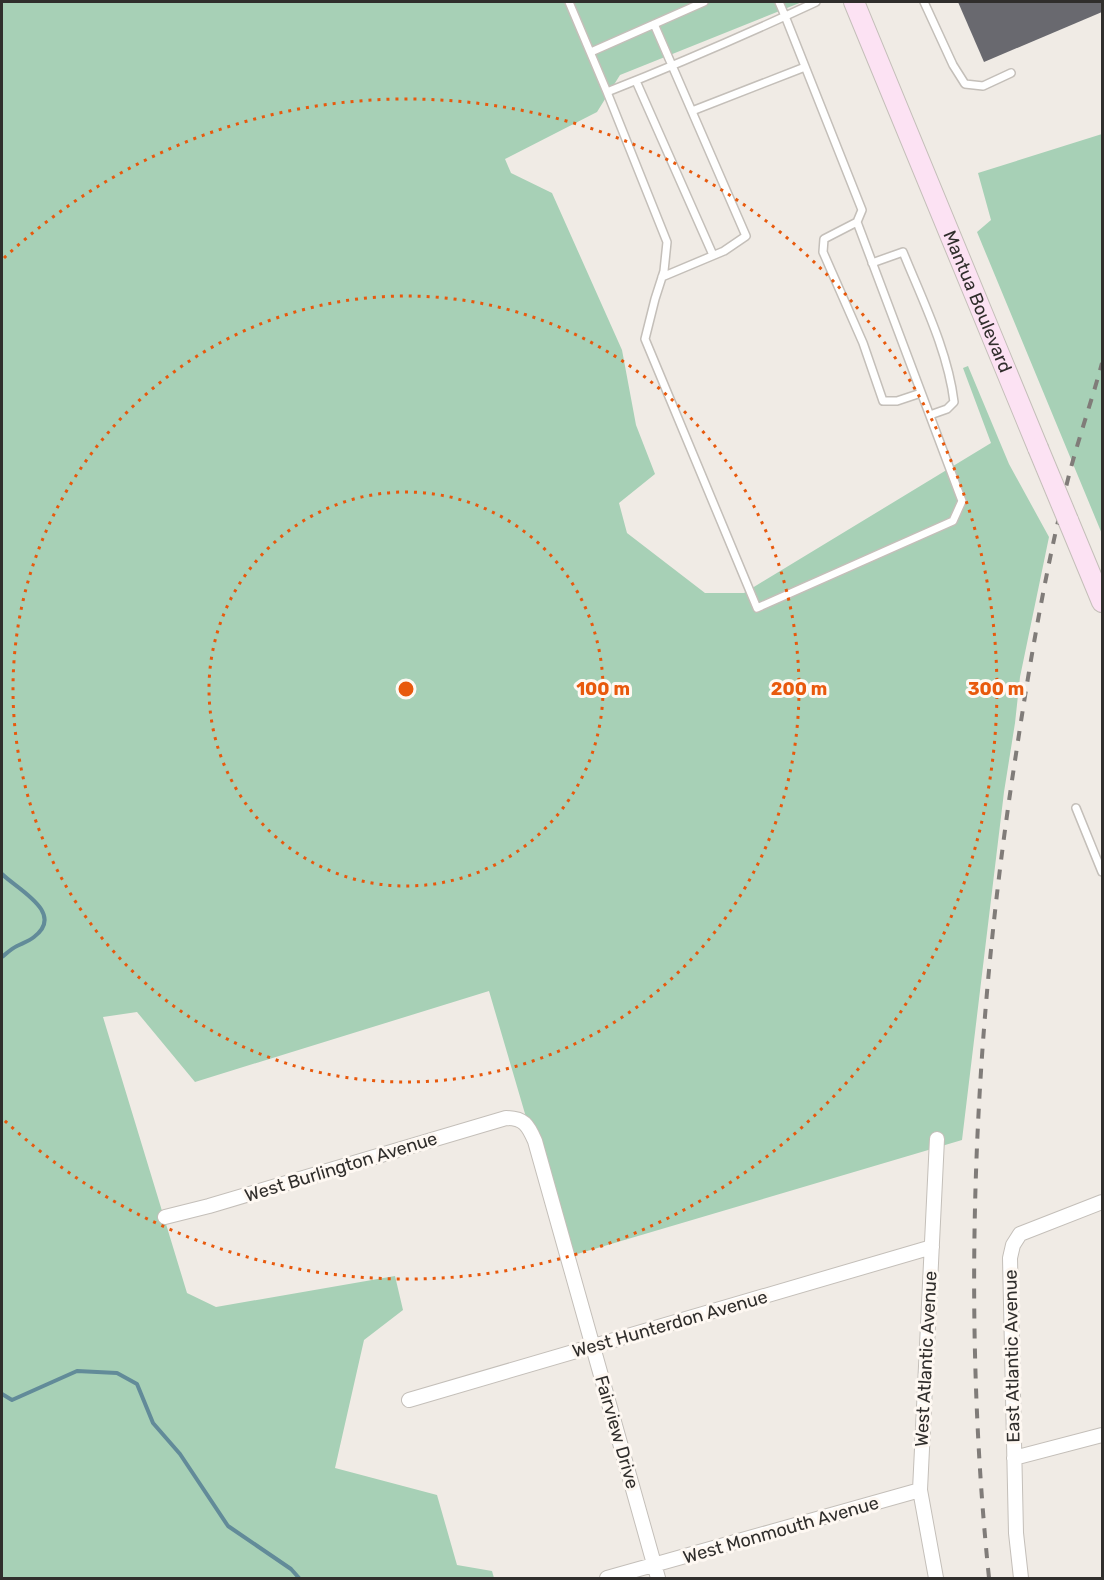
<svg xmlns="http://www.w3.org/2000/svg" width="1104" height="1580" font-family="Rubik,sans-serif">
<rect width="100%" height="100%" fill="#f0ebe5"/>
<path fill="#a7d0b6" d="M2,2H802L620,75L597,112L505,159L511,173L552,193L622,350L636,425L655,474L619,503L627,533L705,593H744L991,443L963,368L968,366L1009,464L1049,537L1020,677L1015,723L1004,792L962,1140L567,1257L489,991L195,1082L137,1012L103,1017L187,1293L216,1307L395,1276L403,1310L364,1340L335,1468L437,1495L457,1565L492,1571L494,1578H2Z
M1102,134V534L977,232L991,220L978,173Z"/>
<g fill="none" stroke-linecap="round" stroke-linejoin="round">
<path stroke="#628b99" stroke-width="4" d="M2,874C17,889 66,913 34,937C29,941 23,943 17,946C11,949 7,953 2,957
M2,1394L12,1400L77,1371L117,1373L137,1384L153,1423L180,1454L228,1526L291,1569L299,1578"/>
</g>
<path fill="#69696f" d="M958,2H1102V12L984,62Z"/>
<g fill="none" stroke-linecap="round" stroke-linejoin="round">
<g stroke="#c4bfb9" stroke-width="10">
<path id="service" d="M569,2L607,92
M779,2L785,16L862,210L857,222L962,501L953,521L757,608L645,339L655,299L664,271L667,242L607,92C678,64 747,34 816,2
M924,2L953,65L965,84L983,86L1011,73
M654,24L746,236L724,251L662,277
M591,52L704,2
M636,81L713,255
M692,111L805,67
M857,222L824,239L823,252L863,343L883,401H897L921,393
M872,263L903,252C922,299 948,351 954,402L947,409L930,415
M1076,808L1102,872"/>
</g>
<g stroke="#c4bfb9" stroke-width="16">
<path id="minor" d="M165,1217L209,1206L506,1118C524,1118 528,1125 535,1141L658,1578
M409,1400L932,1247
M1014,1458L1102,1435
M607,1578L920,1490
M936,1578L920,1490L937,1139
M1021,1578L1016,1533L1010,1258L1013,1245L1020,1234L1102,1202"/>
</g>
<g stroke="#c4bfb9" stroke-width="22">
<g id="secondary">
<path id="s1" d="M854,2L1038,448"/>
<path d="M1068,520L1102,602"/>
</g>
</g>
<use href="#service" stroke="#fff" stroke-width="7"/>
<use href="#minor" stroke="#fff" stroke-width="14"/>
<use href="#secondary" stroke="#fce2f3" stroke-width="20"/>
<path stroke="#807c79" stroke-width="4" stroke-dasharray="10 10" stroke-linecap="butt" d="M989,1578C961,1306 974,1024 1016,754C1030,661 1046,567 1069,475C1079,437 1092,400 1102,363"/>
<g stroke="#c4bfb9" stroke-width="22" stroke-linecap="butt">
<path id="secondary-bridge" d="M1038,448L1068,520"/>
</g>
<use href="#secondary-bridge" stroke="#fce2f3" stroke-width="20"/>
</g>
<g fill="none" stroke="#e8590c" stroke-width="3" stroke-dasharray="3 6">
<circle cx="406" cy="689" r="197"/>
<circle cx="406" cy="689" r="393"/>
<path d="M4 258A590 590 0 1 1 4 1120"/>
</g>
<g text-anchor="middle" stroke-width="6" stroke-linejoin="round" paint-order="stroke">
<g font-size="18" fill="#302e2c" stroke="#fef8f2">
<text dy="6" stroke="none"><textPath href="#s1" startOffset="324">Mantua Boulevard</textPath></text>
<text transform="translate(341 1167) rotate(-17)" y="6">West Burlington Avenue</text>
<text transform="translate(670 1324) rotate(-16)" y="6">West Hunterdon Avenue</text>
<text transform="translate(1012 1356) rotate(-91)" y="6">East Atlantic Avenue</text>
<text transform="translate(926 1359) rotate(-87)" y="6">West Atlantic Avenue</text>
<text transform="translate(617 1432) rotate(74)" y="6">Fairview Drive</text>
<text transform="translate(781 1530) rotate(-16)" y="6">West Monmouth Avenue</text>
</g>
</g>
<circle cx="406" cy="689" r="9" fill="#e8590c" stroke="#fef8f2" stroke-width="3"/>
<g font-size="18" text-anchor="middle" font-weight="bold" fill="#e8590c" stroke="#fef8f2" stroke-width="6" stroke-linejoin="round" paint-order="stroke">
<text x="603" y="695">100 m</text>
<text x="799" y="695">200 m</text>
<text x="996" y="695">300 m</text>
</g>
<rect width="1104" height="1580" fill="none" stroke="#302e2c" stroke-width="6"/>
</svg>
